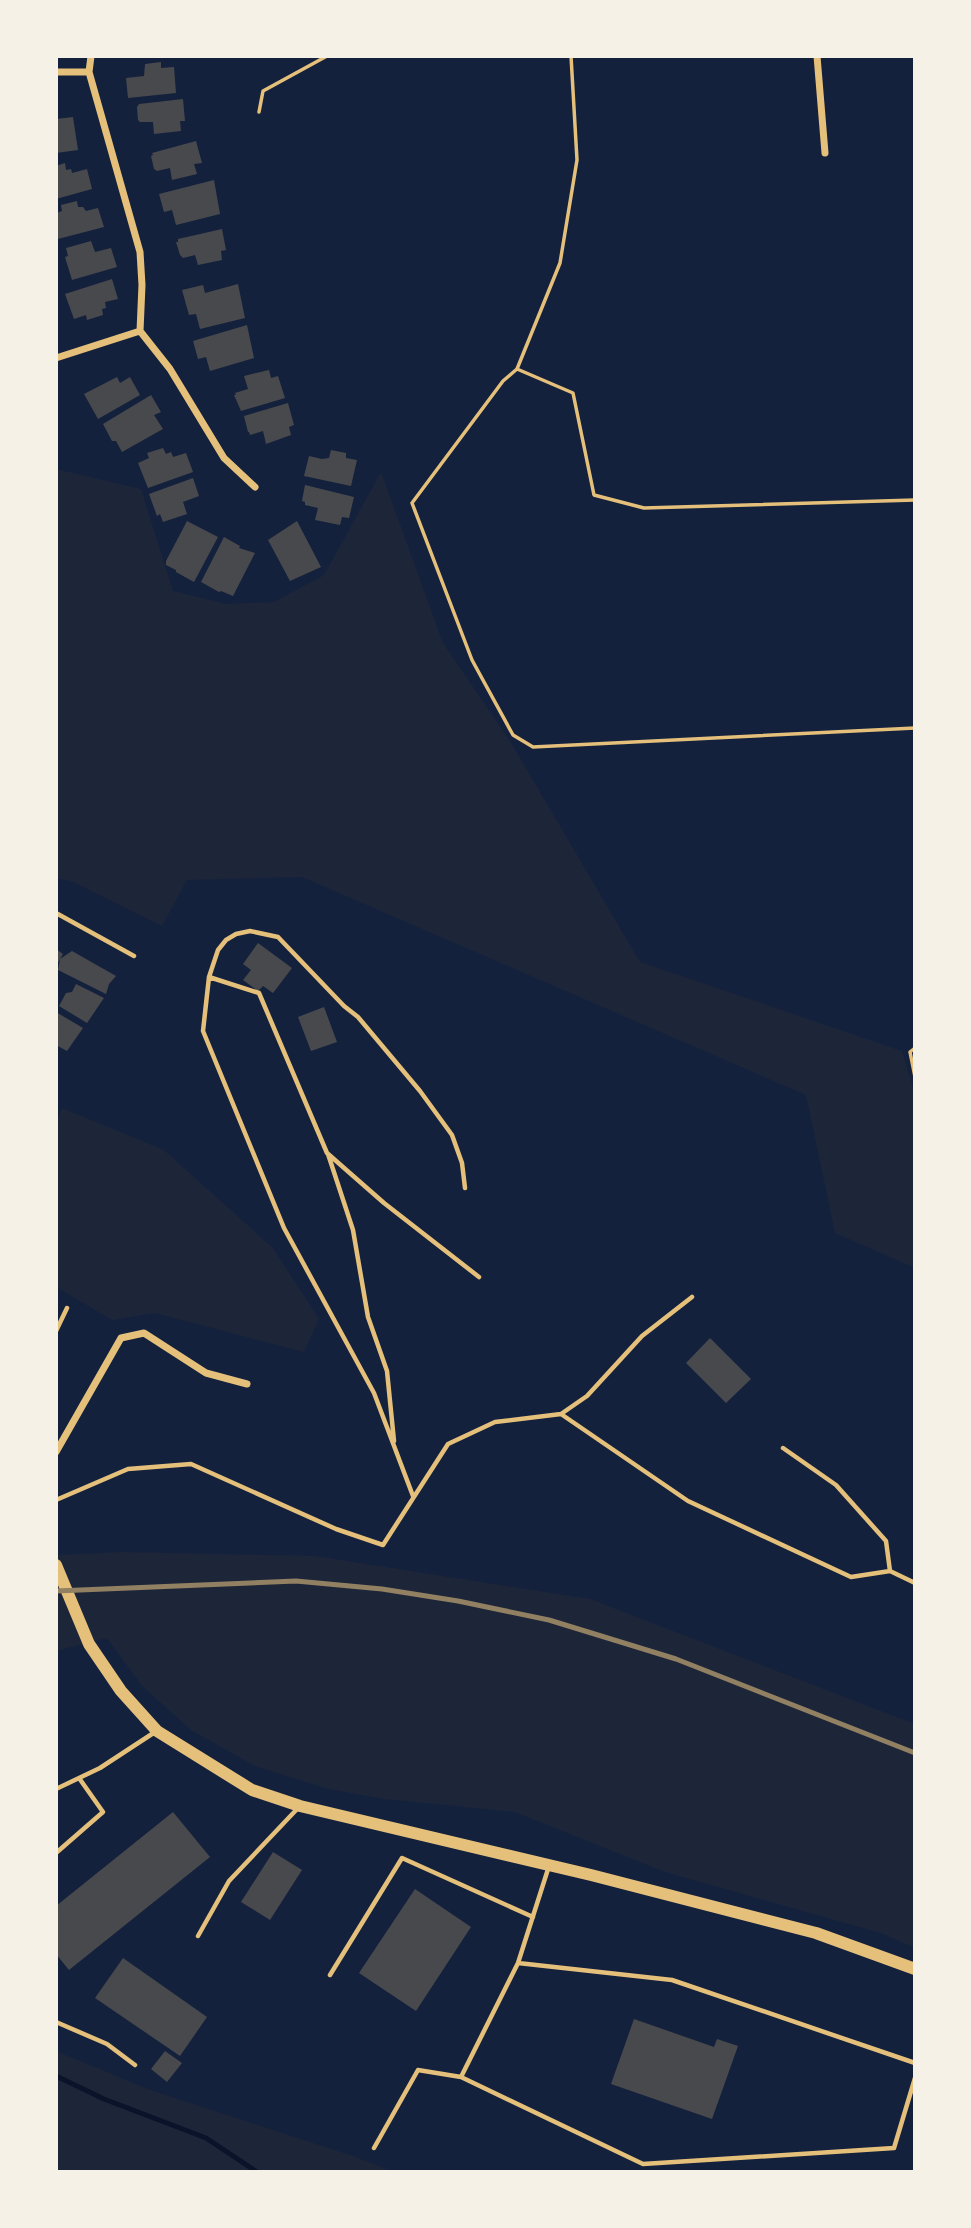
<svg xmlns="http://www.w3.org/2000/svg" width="971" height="2228" font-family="Cabin,sans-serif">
<rect width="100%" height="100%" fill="#14213d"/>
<path fill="#1d2539" d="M56,469L141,489L173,591L226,604L274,602L324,575L381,472L443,643L510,741L640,962L902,1051L915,1094V1268L835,1233L806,1095L302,877L187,880L162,926L71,881L56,878Z
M62,1108L164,1150L273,1248L319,1319L304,1352L155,1313L112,1320L56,1287V1122Z
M122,1552L315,1556L590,1599L915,1724V1948L881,1933L665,1872L515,1812L385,1799L328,1789L255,1766L191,1730L142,1686L107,1638L56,1651V1555Z
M56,2051L150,2090L353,2156L394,2172H56Z"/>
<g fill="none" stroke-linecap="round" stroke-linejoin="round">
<path stroke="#0b132b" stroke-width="5" d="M56,2076L104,2099L206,2138L257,2172"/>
</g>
<path fill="#48494c" d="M161,62V68L174,67L176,93L128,98L126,78L144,76L145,64Z
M183,99L185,121H180L181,131L154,134L153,122H140L138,120L137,107L139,104Z
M73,117L78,150L56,153V119Z
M196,141L202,163L194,164L197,174L172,180L170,168L157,171L154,169L151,156L153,155L152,153Z
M65,163L66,170L71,169L72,173L87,169L92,189L56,199V166Z
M214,180L220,214L176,225L172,210L164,212L159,194Z
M77,201L78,207H83L86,211L98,208L104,227L58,239L56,213L62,211L61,205Z
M222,229L226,250L221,251L222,260L198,265L195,255L183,258L180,255L176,242H178V239Z
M91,241L95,252L111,248L117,267L72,280L65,257L68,256L66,248Z
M112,279L118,299L105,302L106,308L102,309L103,315L87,320L86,315L74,319L65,294Z
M238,284L245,318L200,329L196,314L189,315L182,290L203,285L205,293Z
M247,325L254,358L210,371L206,357L198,359L193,341Z
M269,370L271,378L278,376L285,398L241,411L234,395H236L235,393L248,389L244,376Z
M117,377L120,383L130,377L140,395L98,419L84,394Z
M151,395L161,412L154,415L163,429L122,452L116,441H112L103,424Z
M288,403L294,425L289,427L291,435L266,444L263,431L250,435L249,432H248L244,416Z
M163,448L166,454L171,452L173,457L186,453L193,472L148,488L138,463L149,458L147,453Z
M331,450L346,453V458L357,460L351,486L304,476L309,456L322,459L329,458Z
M193,478L199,496L183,502L187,514L163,522L160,514L157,516L149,494Z
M305,485L354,497L349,518L342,517L340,525L315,520L318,508L305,505V502L302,501Z
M187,521L218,537L194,582L176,572V570L166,565V561Z
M297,521L321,567L290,581L268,540Z
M224,537L240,546L239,548L255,553L233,596L221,591L219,592L201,582Z
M258,943L292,968L273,993L263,986L258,991L243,980L251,970L243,964Z
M56,949L63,954L60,959L72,951L116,976L109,984L106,994L58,970L60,959L56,966Z
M76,984L104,998L87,1023L59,1006L66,993L72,992Z
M324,1007L337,1042L311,1051L298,1017Z
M56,1012L83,1028L67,1051L56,1045Z
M710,1338L751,1379L726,1403L686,1363Z
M173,1812L210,1857L69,1970L56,1954V1906Z
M273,1852L302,1870L270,1920L241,1902Z
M415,1889L471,1927L416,2011L359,1973Z
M123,1958L207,2017L180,2056L95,1998Z
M634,2019L714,2047L717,2039L738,2046L712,2119L611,2084Z
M165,2051L182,2063L167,2082L151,2069Z"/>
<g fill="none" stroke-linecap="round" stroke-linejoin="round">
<path stroke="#e5c07b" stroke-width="3.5" d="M259,112L263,91L327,56
M517,369L560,263L577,160L571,56
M915,500L644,508L594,495L573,393L517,369L503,381L412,503L472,660L513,735L533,747L915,728
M915,1048L910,1052L915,1077"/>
<path stroke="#e5c07b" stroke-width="4.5" d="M56,913L134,956
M209,977L218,950L226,940L236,934L250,931L278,937L344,1006L358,1017L420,1091L452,1135L462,1163L465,1188
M328,1154L353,1230L368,1317L387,1371L394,1441
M56,1331L67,1308
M561,1414L587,1396L642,1336L692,1297
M783,1448L836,1485L886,1541L890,1571
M413,1496L374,1393L284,1228L203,1031L209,977L259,993L327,1153L384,1203L479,1277
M56,1500L128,1469L191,1464L336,1529L383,1545L448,1444L495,1422L561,1414L688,1501L851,1577L890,1571L915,1583
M56,1789L100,1768L155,1732
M56,1853L103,1812L79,1778
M198,1936L229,1881L298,1808
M518,1963L672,1980L915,2063
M330,1975L402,1858L533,1917
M56,2022L107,2044L135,2065
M461,2077L518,1963L549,1866
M374,2148L418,2070L461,2077L643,2164L894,2148L915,2078"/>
<path stroke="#e5c07b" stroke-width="7" d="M91,56L89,72L140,252L142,285L140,331
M817,56L825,153
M56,72H89
M140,331L170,369L224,458L255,487
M56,358L140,331
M56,1452L121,1338L144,1333L206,1373L247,1384"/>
<path stroke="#e5c07b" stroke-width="12" d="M56,1565L89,1644L121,1691L157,1731L252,1790L300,1806L591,1875L816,1933L915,1969"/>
<path stroke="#918062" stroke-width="5" d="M56,1591L296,1581L382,1589L458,1601L549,1620L676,1659L915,1753"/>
</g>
<rect width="971" height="2228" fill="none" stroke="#f6f1e7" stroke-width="116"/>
</svg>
